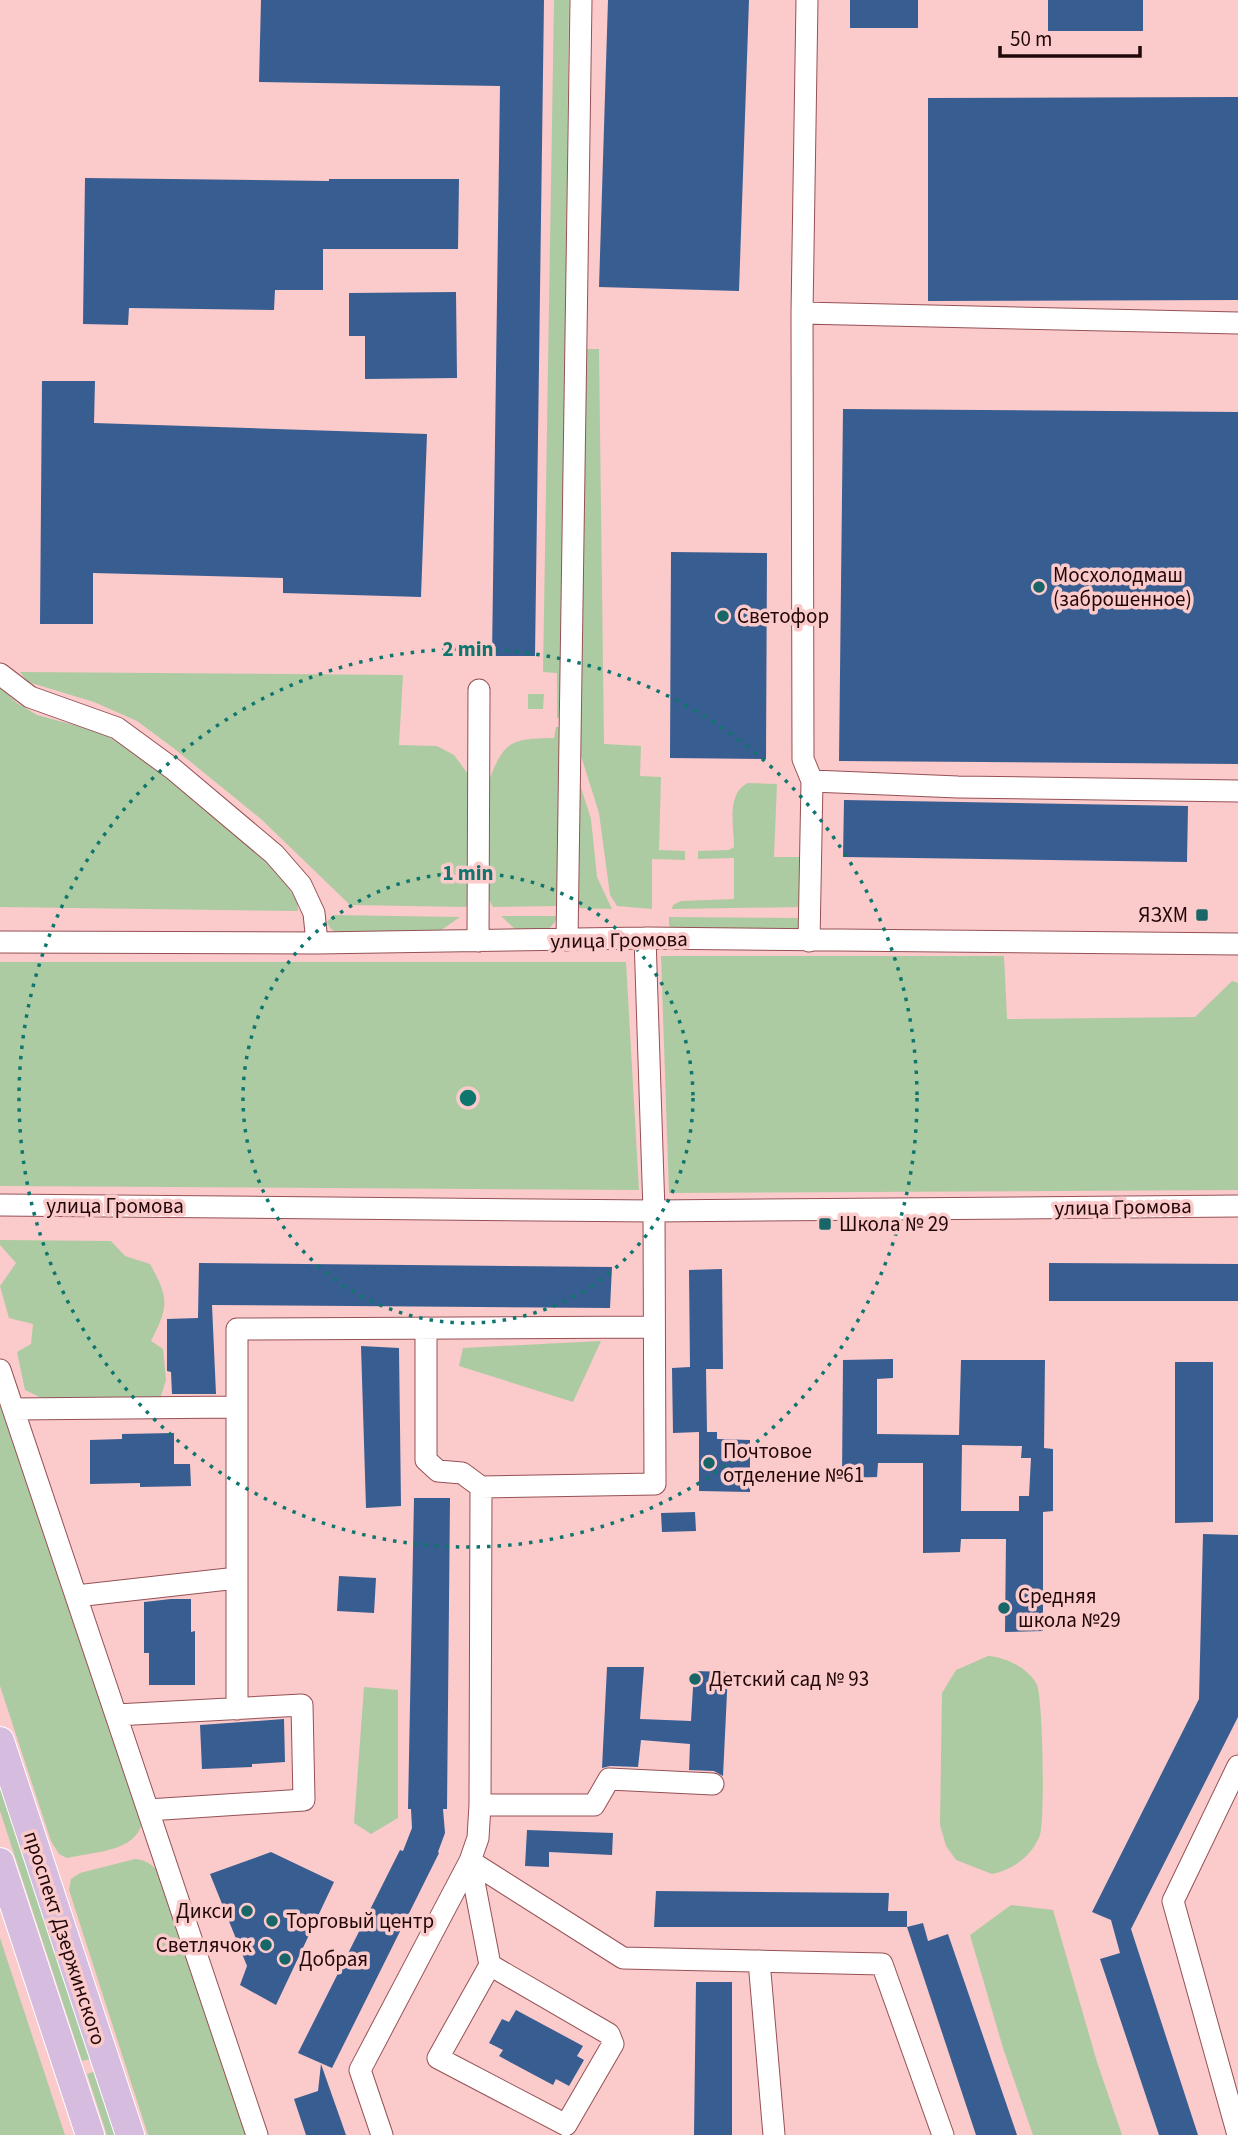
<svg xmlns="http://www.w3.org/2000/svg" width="1238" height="2135" font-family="'Source Sans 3',sans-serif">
<rect width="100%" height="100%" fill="#fbcacb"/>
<path fill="#adcba2" d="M554,0H569L561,717L557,718V673L543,672Z
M585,349H599L604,744L641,746L640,776L661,777L659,850L685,851V860L652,859V909L617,906L610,895L599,813L576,740Z
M20,672L403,675L399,745L437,746L454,755L468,774L470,895L466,907L350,905L261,819L176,750L137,721L94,702L28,682Z
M0,687L17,703L37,715L100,732L130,750L183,791L260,856L281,877L297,901L298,911L0,907Z
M528,694H544L543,709H528Z
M556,727H562L558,906L493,907L488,898L490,778C505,738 515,739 554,738Z
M576,772L591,819L597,877L612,909L573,908Z
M748,783L777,784L774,857H805L803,907L672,909L673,905L681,901L734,899V858L698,859V851L729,850L734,847C734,827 726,793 748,783Z
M333,915L460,917L437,933L345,938L331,929L327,922Z
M501,916H557L555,922L546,932L517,931Z
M669,917L800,918V936L674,932L669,925Z
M661,956H1004L1007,1019L1195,1017L1232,981L1238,983V1190L669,1193Z
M0,962H626L639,1190L0,1186Z
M0,1240L111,1241L125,1256L150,1264C169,1298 169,1306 151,1341L163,1349L166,1380L159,1402L54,1404L25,1390L17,1352L31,1344L33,1324L9,1318L0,1286L16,1263L0,1245Z
M601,1341L573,1402L459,1366L463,1348Z
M0,1395L142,1822C137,1852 92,1852 67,1858L59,1854L51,1841L0,1686Z
M988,1656C1005,1657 1029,1668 1037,1685C1043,1699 1045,1820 1040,1835C1032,1856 1014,1869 992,1874L956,1860L946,1846L940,1825L942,1693L956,1670Z
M364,1687L398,1690V1818L371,1834L354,1823Z
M0,1783L91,2059L82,2061L0,1811Z
M135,1859C146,1860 151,1864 158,1871L246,2135H148L69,1890L71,1879L80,1873Z
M1011,1905L1053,1910L1097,2062L1122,2135H1033L1003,2048L970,1935Z
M0,1938L65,2135H0Z
M96,2071L117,2135H107L87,2074Z"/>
<path fill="#385d90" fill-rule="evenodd" d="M261,0H544L535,656H492L500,86L259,82Z
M608,0H749L739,291L599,287Z
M850,0H918V28H850Z
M1048,0H1143V31H1048Z
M1238,97V300L928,301V98Z
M85,178L329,181V179H459L458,249H323V290H275L274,310L129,308L128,325L83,324Z
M456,292L457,378L365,379V336H349V293Z
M42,381H95L94,423L427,434L421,597L283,593V578L93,573V624H40Z
M843,409L1238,412V764L839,761Z
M671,552L767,553L766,759L670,758Z
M844,800L1188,806L1187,862L843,857Z
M199,1263L612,1267L610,1308L212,1305L216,1394H172L171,1372L167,1371V1319L198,1318Z
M1049,1263L1238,1264V1301H1049Z
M722,1269L723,1369H706L707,1432H705H717V1439L750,1440V1492L699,1491V1432L673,1433L672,1368L690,1367L689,1270Z
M361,1346L399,1348L401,1506L366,1508Z
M893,1359V1378L877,1379V1434L959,1435L961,1360H1045L1044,1448L1053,1449V1511L1043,1512V1631L1005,1632L1006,1539H961L960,1552L923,1553V1463H878L877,1477L842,1478L843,1360ZM962,1445L1022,1446L1021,1458H1031L1029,1496H1019V1511H961Z
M1175,1362H1213V1522L1175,1523Z
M174,1433V1464H190L191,1486L140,1487V1483L90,1484V1440L122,1439V1434Z
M414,1498H450L447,1809H443L445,1833L438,1852L439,1853L332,2068L298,2053L400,1850L403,1851L412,1828L411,1809H408Z
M695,1512L696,1531L662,1532L661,1513Z
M1203,1534L1238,1535V1717L1131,1929L1198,2135H1159L1100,1959L1120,1953L1111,1920L1092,1912L1199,1699Z
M339,1576L376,1578L374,1613L337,1611Z
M171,1599H191V1632L195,1631V1685H149V1653H144V1602Z
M607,1667H644L640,1719L691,1721L694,1671L728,1672L723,1776L714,1771L689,1770L690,1744L641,1740L638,1767L610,1766L602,1768Z
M284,1719L285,1762L252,1764V1767L202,1769L200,1725Z
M527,1830L613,1833L612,1855L549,1852V1867L525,1866Z
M271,1852L334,1882L276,2005L240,1985L247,1966L210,1874Z
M656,1891L889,1893L888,1911H907V1927H654Z
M923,1923L928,1941L948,1934L1017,2135H976L907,1927Z
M696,1982H732V2135H694Z
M516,2010L583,2046L577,2056L584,2060L569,2086L556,2079L553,2085L523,2069L499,2056L503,2050L489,2043L502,2019L509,2022Z
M321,2064L346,2135H306L294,2099L318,2091Z"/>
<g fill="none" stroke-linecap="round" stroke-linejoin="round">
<g stroke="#965155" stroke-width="23">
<path id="minor" d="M807,0L802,313L803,759L812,781L809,941
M802,313L1238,323
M0,674L30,697L117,728L173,769L274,854L301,885L314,913L317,943
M812,781L958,787L1238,791
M567,940L581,0
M478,941L479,690
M0,942L317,943L645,938L1238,944
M0,1205L654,1211L1238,1206
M0,1370L257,2135
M13,1409L237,1407
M481,1487L655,1484L654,1211L645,938
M76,1596L237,1578
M237,1709V1329L654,1327
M116,1715L302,1705L304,1800L148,1810
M1238,1766L1173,1901L1238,2135
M480,1805H594L609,1779L713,1784
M470,1861L623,1958L882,1964L943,2135
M470,1861L490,1965
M759,1961L774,2135
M490,1965L609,2034L613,2044L566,2125L438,2058Z
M382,2135L360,2070L470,1861L478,1838L480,1805L481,1487L462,1473L438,1471L426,1460V1328"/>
</g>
<g stroke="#fff" stroke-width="30">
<path id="major" d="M0,1741L130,2135
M0,1862L90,2135"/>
</g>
<use href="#minor" stroke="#fff" stroke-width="21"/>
<use href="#major" stroke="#d6bcdf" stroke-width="28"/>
</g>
<g fill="none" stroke="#0f766e" stroke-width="3.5" stroke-dasharray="3.5 7">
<circle cx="468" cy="1098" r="225"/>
<circle cx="468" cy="1098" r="449"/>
</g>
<g fill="#186668" stroke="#fbcacb" stroke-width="2.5">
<circle cx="1039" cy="587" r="7"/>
<circle cx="723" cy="616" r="7"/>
<rect x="1195" y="908" width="14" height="14" rx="3.5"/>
<rect x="818" y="1217" width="14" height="14" rx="3.5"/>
<circle cx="709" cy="1463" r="7"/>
<circle cx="1004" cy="1608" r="7"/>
<circle cx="695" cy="1679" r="7"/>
<circle cx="247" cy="1911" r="7"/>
<circle cx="272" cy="1921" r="7"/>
<circle cx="266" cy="1945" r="7"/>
<circle cx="285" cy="1959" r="7"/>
</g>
<g text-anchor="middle" stroke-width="7" stroke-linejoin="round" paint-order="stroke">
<g font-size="21" fill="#220709" stroke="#fbcacb" text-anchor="start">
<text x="1053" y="582">Мосхолодмаш<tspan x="1053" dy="24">(заброшенное)</tspan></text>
<text x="737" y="623">Светофор</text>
<text x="1188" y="922" text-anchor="end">ЯЗХМ</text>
<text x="839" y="1231">Школа № 29</text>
<text x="723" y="1458">Почтовое<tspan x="723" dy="24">отделение №61</tspan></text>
<text x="1018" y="1603">Средняя<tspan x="1018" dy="24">школа №29</tspan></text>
<text x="709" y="1686">Детский сад № 93</text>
<text x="233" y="1918" text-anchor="end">Дикси</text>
<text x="286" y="1928">Торговый центр</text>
<text x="252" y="1952" text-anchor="end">Светлячок</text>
<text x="299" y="1966">Добрая</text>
</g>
<g font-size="21" fill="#220709" stroke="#fbcacb">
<text transform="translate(619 940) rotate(-1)" y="7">улица Громова</text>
<text x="115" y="1213">улица Громова</text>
<text transform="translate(1123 1207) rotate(-1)" y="7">улица Громова</text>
<text transform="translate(65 1938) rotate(72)" y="7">проспект Дзержинского</text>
</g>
</g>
<circle cx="468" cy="1098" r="10" fill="#0f766e" stroke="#fbcacb" stroke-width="3.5"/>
<g font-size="21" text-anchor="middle" font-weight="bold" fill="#0f766e" stroke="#fbcacb" stroke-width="7" stroke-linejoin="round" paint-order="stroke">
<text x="468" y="656">2 min</text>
<text x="468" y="880">1 min</text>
</g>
<path d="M1000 46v10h140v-10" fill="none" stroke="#220709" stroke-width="3.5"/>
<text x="1010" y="46" font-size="21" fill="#220709" stroke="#fbcacb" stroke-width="5" paint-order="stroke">50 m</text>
</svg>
